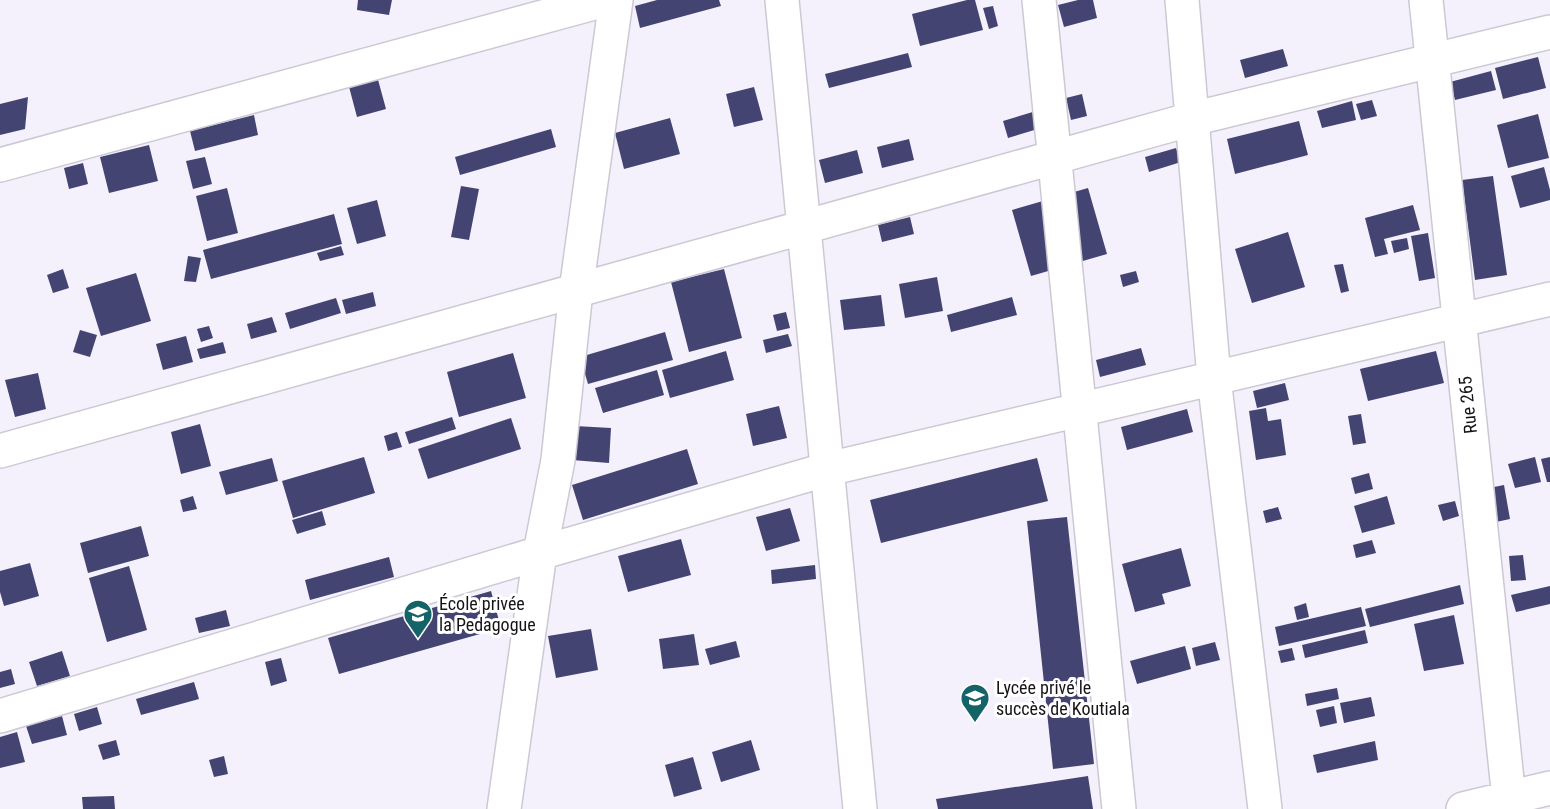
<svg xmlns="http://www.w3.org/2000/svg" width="1550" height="809" font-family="'Roboto Condensed',sans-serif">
<rect width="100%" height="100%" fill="#f5f1fc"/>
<path fill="#444472" d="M358,0H392L389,15L357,10Z
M657,0H719L721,6L640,28L635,6Z
M967,0H975L983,30L920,46L912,14Z
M1078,0H1093L1097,18L1064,27L1058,5Z
M993,6L998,26L989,29L983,8Z
M1283,49L1288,66L1245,78L1240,60Z
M908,53L912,67L829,88L825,74Z
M1538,57L1546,88L1503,99L1495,68Z
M1491,71L1496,90L1455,100L1450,82Z
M377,76L386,109L357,117L348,83Z
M754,87L763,120L734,127L726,94Z
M1082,94L1087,116L1071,120L1066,98Z
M28,97L25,129L0,135V104Z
M1372,100L1377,116L1361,120L1356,104Z
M1352,101L1356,120L1322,128L1317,111Z
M1036,111L1041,128L1008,138L1003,121Z
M1538,114L1549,158L1508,168L1497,125Z
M254,115L258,135L195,151L190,131Z
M670,118L680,154L624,169L615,133Z
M1299,121L1308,155L1235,174L1227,139Z
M551,129L556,147L460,175L455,157Z
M909,139L914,160L882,168L877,147Z
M149,145L158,181L109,193L100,157Z
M1176,148L1181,162L1149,172L1145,157Z
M857,150L863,173L825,183L819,160Z
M205,157L212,184L193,189L186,161Z
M83,163L88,184L69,189L64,168Z
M1544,167L1550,190V200L1520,208L1511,176Z
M1493,176L1507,275L1475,280L1462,180Z
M461,186L479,189L469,240L451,237Z
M227,188L238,233L207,241L196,196Z
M1088,188L1107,254L1031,276L1012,210Z
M377,200L386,236L357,244L347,208Z
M1413,205L1420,230L1384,239L1388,254L1375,257L1365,218Z
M334,214L342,244L211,279L203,250Z
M910,217L914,234L882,242L878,225Z
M1288,232L1305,287L1252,303L1235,249Z
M1428,233L1435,278L1419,281L1411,236Z
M1407,238L1409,249L1394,253L1391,241Z
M341,246L344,255L320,261L317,253Z
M188,256L201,258L196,282L184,281Z
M1343,264L1349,291L1341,293L1334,265Z
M63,269L69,288L53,293L47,275Z
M724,269L742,338L689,352L671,282Z
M1136,271L1139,282L1123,287L1120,275Z
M136,273L151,321L101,336L86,288Z
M937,277L943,311L905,318L899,284Z
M373,292L376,306L346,314L342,300Z
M881,295L885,326L844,330L840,300Z
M1012,297L1017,315L951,332L947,315Z
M336,298L341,313L290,329L285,313Z
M786,312L790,328L777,331L773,315Z
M272,317L277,332L251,339L247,324Z
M209,326L213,338L201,342L197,329Z
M80,330L97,335L90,357L73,352Z
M665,332L673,360L588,384L580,357Z
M788,334L792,346L766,353L763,340Z
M186,336L193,362L163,370L156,344Z
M223,342L226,353L200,359L197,349Z
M1141,348L1146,365L1100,377L1096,360Z
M726,351L734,380L670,398L662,370Z
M1436,351L1444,383L1368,401L1360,369Z
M513,353L526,398L459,417L447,372Z
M657,370L664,395L603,413L595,388Z
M38,373L46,409L15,417L5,380Z
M1285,383L1289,400L1257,408L1253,391Z
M779,406L787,438L753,446L746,414Z
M1266,408L1268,421L1281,419L1286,455L1256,460L1249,411Z
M1187,409L1193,432L1127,450L1121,427Z
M1361,414L1366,443L1353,445L1348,416Z
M452,417L456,429L409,444L405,432Z
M511,418L521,449L428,479L418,449Z
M200,424L211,466L181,474L171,432Z
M575,426L611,428L609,463L572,460Z
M397,432L402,447L388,451L384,436Z
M687,449L698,484L583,520L572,485Z
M364,457L375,493L293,518L282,481Z
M1535,457L1541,482L1515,488L1508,464Z
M1550,457V482H1547L1541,459Z
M272,458L278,481L226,495L219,472Z
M1037,458L1048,501L881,543L870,500Z
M1369,473L1373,489L1355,494L1351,478Z
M1504,485L1510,519L1496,522L1489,488Z
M193,496L197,509L183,512L180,500Z
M1387,496L1395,524L1362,533L1354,506Z
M1455,501L1459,516L1443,521L1438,505Z
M1278,507L1282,519L1266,523L1263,511Z
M790,508L800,541L766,551L756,517Z
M322,511L326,525L297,534L292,520Z
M1067,517L1094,764L1053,769L1027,521Z
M141,526L149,556L88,573L80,543Z
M681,539L691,575L628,592L618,556Z
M1372,540L1376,553L1356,558L1353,545Z
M1181,548L1191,586L1162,594L1165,604L1135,612L1122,564Z
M1523,555L1526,580L1511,581L1509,556Z
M389,557L394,577L310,600L305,580Z
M30,563L39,596L4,606L0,592V571Z
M815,565L816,579L772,584L771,570Z
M129,566L147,630L107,642L89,578Z
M1460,585L1464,604L1370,627L1365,609Z
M1550,586V604L1516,612L1511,595Z
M491,591L501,628L339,674L328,638Z
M1306,603L1309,617L1297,620L1294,607Z
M1361,607L1366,626L1279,646L1275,627Z
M226,610L230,626L199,633L195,618Z
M1454,615L1464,664L1424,671L1414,624Z
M591,629L598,670L556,678L548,636Z
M1365,630L1368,643L1305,658L1302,645Z
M694,634L699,665L663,669L659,639Z
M736,641L740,657L710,665L705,649Z
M1215,642L1220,660L1196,666L1192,648Z
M1185,646L1191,669L1137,684L1130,661Z
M1292,648L1295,660L1281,663L1278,651Z
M62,651L70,676L37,686L29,662Z
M281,658L287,681L271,686L265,662Z
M11,669L15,684L0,688V672Z
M194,682L199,699L141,715L136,699Z
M1337,688L1339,699L1307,706L1305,694Z
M1371,697L1375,716L1344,723L1340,703Z
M1334,706L1337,723L1320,727L1316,710Z
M97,707L102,724L79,731L74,714Z
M62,716L67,735L32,744L26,726Z
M17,732L25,762L0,768V737Z
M116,740L120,755L103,760L98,745Z
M751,740L760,770L721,782L712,752Z
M1375,741L1378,760L1317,773L1313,755Z
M224,756L228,774L214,777L209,760Z
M693,757L702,789L674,797L665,765Z
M1088,776L1093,809H938L936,799Z
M114,796L115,809H83L82,797Z"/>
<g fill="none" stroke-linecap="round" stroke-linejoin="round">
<g stroke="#cdc9d4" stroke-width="36">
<path id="street" d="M782,0L860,809
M1039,0L1119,809
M1182,0L1214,378L1265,809
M1426,0L1510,809
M0,165L605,0
M0,451L1192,119L1550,32
M0,716L540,553L828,469L1550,299
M504,809L540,553L558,460L576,291L616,0
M1463,809L1550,788"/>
</g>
<use href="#street" stroke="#fff" stroke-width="33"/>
</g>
<defs>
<g id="school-pin" transform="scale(1.5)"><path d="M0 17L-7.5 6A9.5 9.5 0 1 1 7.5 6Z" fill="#146369" stroke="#fff"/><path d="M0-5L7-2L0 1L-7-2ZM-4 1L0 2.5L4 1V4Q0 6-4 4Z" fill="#fff"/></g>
</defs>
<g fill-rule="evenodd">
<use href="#school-pin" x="418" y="614"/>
<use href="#school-pin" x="975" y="698"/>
</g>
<g text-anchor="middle" stroke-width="6" stroke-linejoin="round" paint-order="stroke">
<g font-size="18" fill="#151317" stroke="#fff">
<text transform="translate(1468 405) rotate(-96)" y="6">Rue 265</text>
</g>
<g font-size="18" fill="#151317" stroke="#fff" text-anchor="start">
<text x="439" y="610">École privée<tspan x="439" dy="21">la Pedagogue</tspan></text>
<text x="996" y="694">Lycée privé le<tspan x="996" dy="21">succès de Koutiala</tspan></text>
</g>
</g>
</svg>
